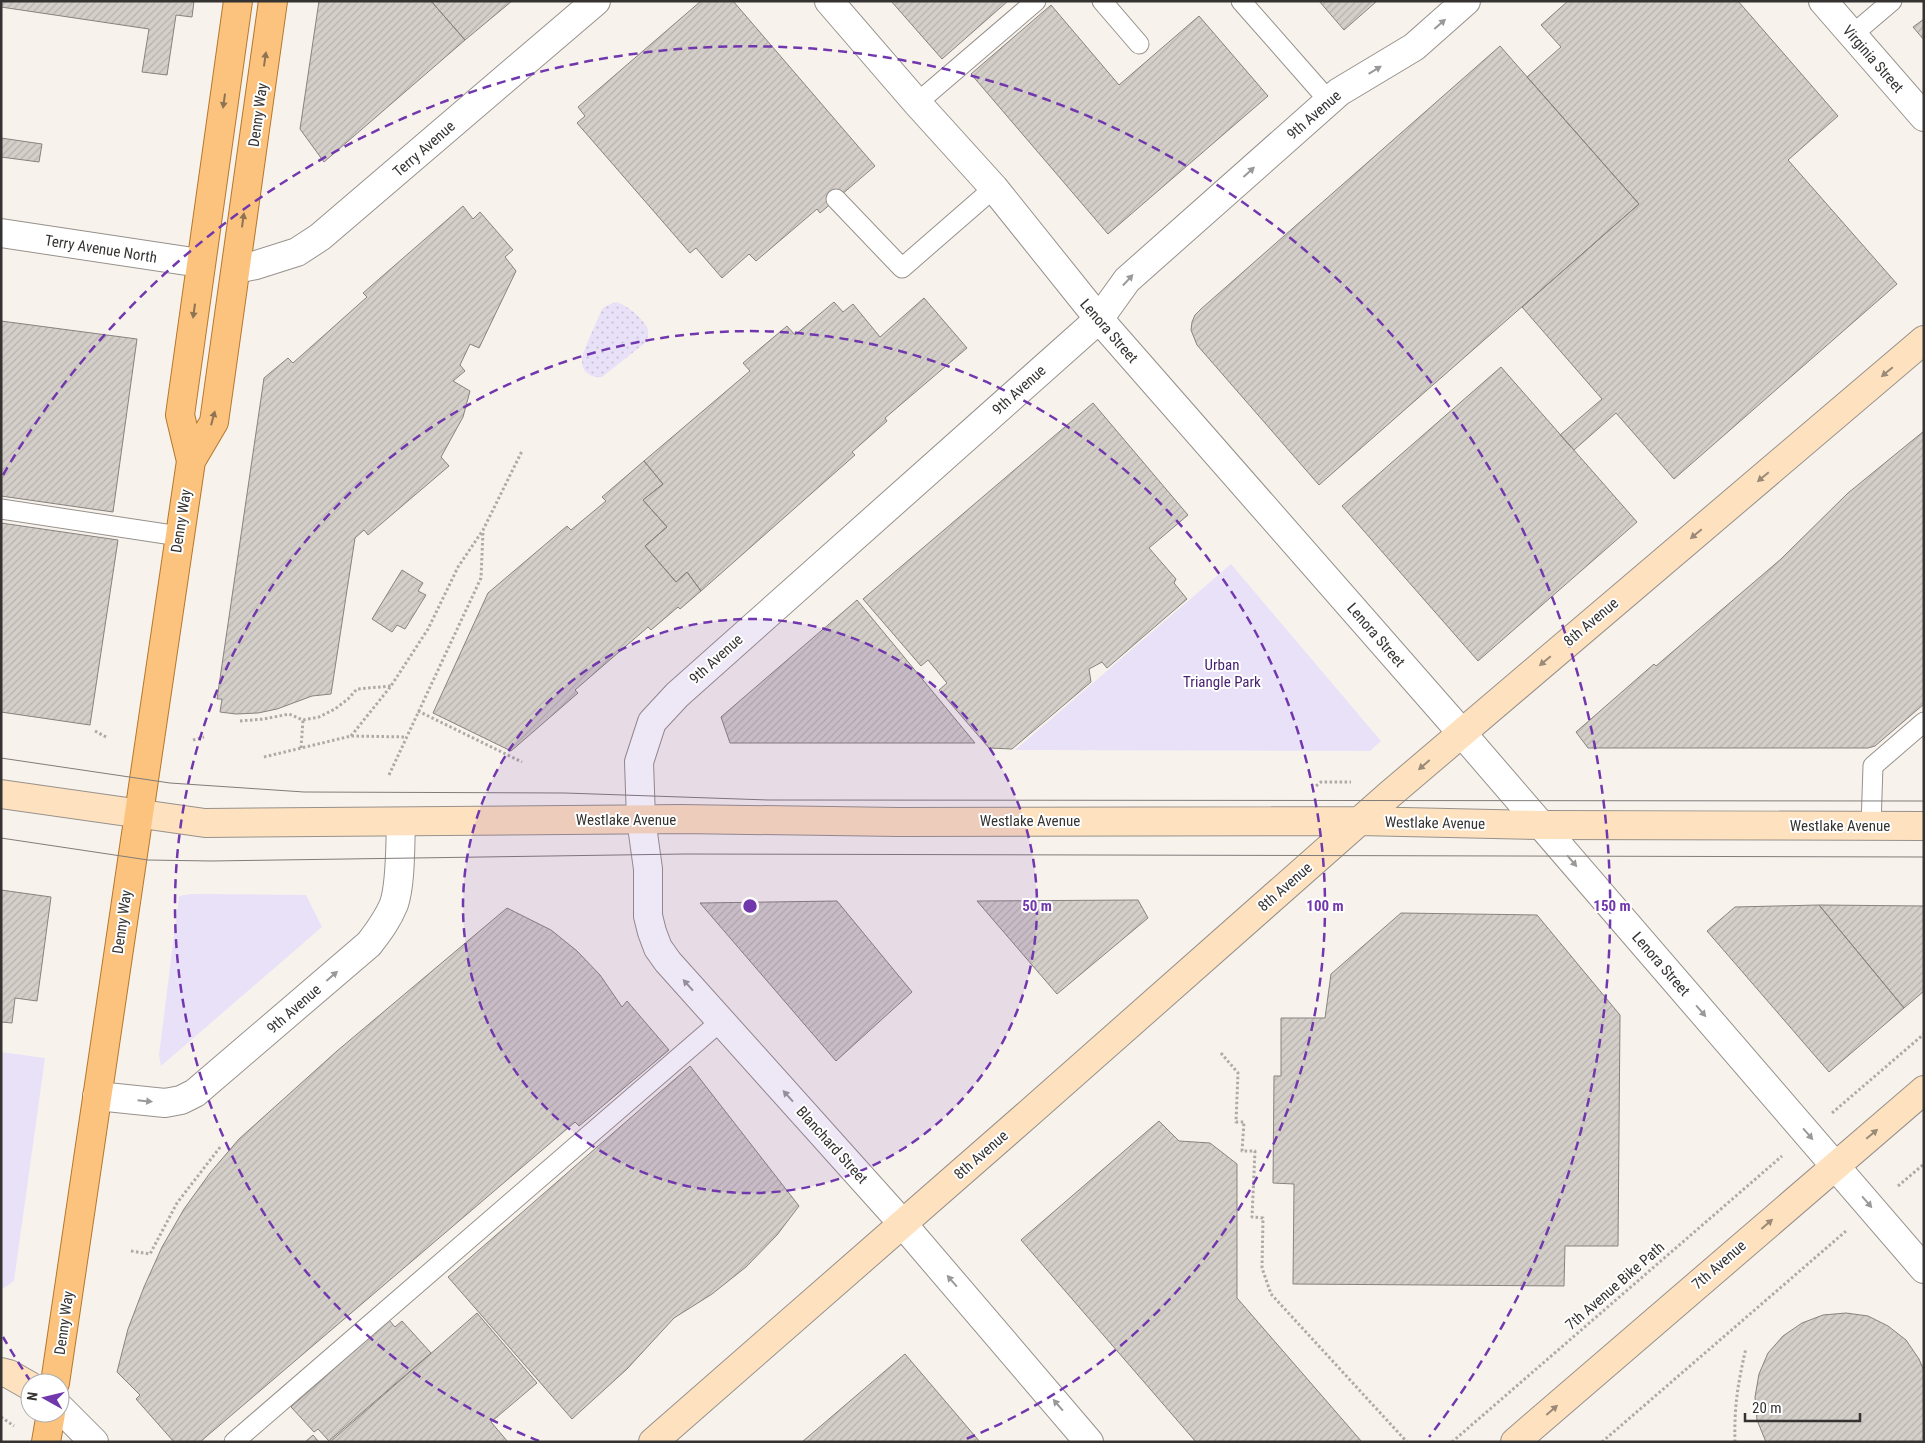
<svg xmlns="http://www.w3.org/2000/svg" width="1925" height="1443" font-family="'Roboto Condensed',sans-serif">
<defs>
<pattern id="grass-dots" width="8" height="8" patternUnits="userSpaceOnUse" patternTransform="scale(1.25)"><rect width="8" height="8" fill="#e9e1f8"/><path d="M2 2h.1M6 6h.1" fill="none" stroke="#c8c2d5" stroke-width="1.8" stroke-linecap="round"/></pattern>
<pattern id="building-hatch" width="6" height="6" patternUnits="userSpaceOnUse" patternTransform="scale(1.25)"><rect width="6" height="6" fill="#d5cfca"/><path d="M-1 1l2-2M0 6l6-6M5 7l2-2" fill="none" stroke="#b7b2ae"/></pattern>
</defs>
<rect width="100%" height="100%" fill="#f8f2ed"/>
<path fill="url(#grass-dots)" d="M616,302C626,304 647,321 648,331C649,336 647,339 645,343L602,377C592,378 582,373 582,362C581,353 598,320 602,309L606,306Z"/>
<path fill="#e9e1f8" d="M1231,564L1381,741L1370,751L1015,750Z
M191,894L306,895L322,927L161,1066L159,1055L179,896Z
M1,1052L45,1058L14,1281L1,1290Z"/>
<path fill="url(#building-hatch)" stroke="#88837e" d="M1,1H194L192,17L176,15L167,75L142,72L149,29L1,7Z
M319,1H431L465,40L324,162L300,129Z
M431,1H512L465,40Z
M701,1H733L875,166L820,213L817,209L756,261L749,254L722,278L696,248L690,253L577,123L585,116L578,107Z
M891,1H1008L942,59Z
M1319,1H1377L1344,30Z
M1568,1H1738L1838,116L1788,160L1897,284L1674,479L1616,413L1574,450L1560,435L1602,399L1522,307L1639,204L1527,77L1561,47L1541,25Z
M1051,5L1119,85L1199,16L1268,96L1108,234L971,74Z
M1924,19V40L1913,27Z
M1500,46L1639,204L1319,485L1197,345L1191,330L1192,322L1195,315L1201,309Z
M1,138L42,144L39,162L1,157Z
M463,206L473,219L480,212L513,250L505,257L516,271L479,348L470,344L460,365L465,371L453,381L470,391L463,417L441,457L449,466L368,535L364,530L355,538L331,694L312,696L277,709L258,713L236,714L220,712L222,699H217L264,378L288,358L293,363L367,297L363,293Z
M924,298L967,348L885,418L887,421L852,452L855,455L701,591L687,572L676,582L645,546L667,527L643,500L663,484L644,461L750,371L743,363L787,326L795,335L834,302L843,312L853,304L880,337Z
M1,321L137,339L113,512L1,496Z
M1501,367L1637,522L1478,661L1342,506Z
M1093,403L1188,515L1149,548L1176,579L1174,583L1187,599L1107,668L1102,662L1089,669L1091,682L1012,749L989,748L939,690L947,683L928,660L921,666L863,599Z
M1924,431V704L1875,746L1868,748H1588L1576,732L1654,664L1656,666L1781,559L1848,493Z
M644,461L663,484L643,500L667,527L645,546L676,582L687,572L701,591L680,609L678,607L651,630L648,627L575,690L578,693L511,751L433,713L488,593L567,526L571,530L606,501L602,497Z
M1,523L118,540L90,725L1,712Z
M402,570L423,583L418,591L426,595L405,629L397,625L392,632L372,619Z
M857,600L975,743H730L721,717Z
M1,890L51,897L37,1001L15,998L12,1023L1,1022Z
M1138,900L1148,918L1057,994L977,901Z
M837,901L912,992L836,1061L700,903Z
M1819,905L1924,906V991L1904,1008Z
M1819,905L1904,1008L1829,1072L1707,931L1735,907Z
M507,908L551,930L577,951L600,975L622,1007L627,1001L669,1050L579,1126L575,1122L200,1442H174L136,1399L140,1395L117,1372L128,1329L144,1287L162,1247L184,1209L210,1173L239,1139L337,1051Z
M1401,913L1537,915L1620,1015L1618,1246H1565L1564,1286L1293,1284L1294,1184L1273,1183L1274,1076H1281V1018H1325L1331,974Z
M690,1066L799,1206L777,1235L746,1267L712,1294L674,1318L627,1369L572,1419L448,1277Z
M1159,1121L1179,1141L1210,1143L1237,1164V1298L1362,1442H1196L1021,1240Z
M477,1313L537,1383L491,1422L508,1442H330Z
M1846,1313L1868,1316L1888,1326L1906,1340L1919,1359L1924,1371V1442H1766L1757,1420L1755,1397L1759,1374L1768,1353L1783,1336L1802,1323L1823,1315Z
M389,1320L395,1327L402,1321L431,1353L329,1441L318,1429L314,1432L291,1407Z
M905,1354L980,1442H802Z
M313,1435L319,1442H305Z"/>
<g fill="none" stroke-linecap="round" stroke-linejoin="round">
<g stroke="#97918c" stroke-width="21">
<path id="service" d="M1102,1L1139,44
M1241,1L1329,101
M1852,35L1892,1
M917,103L1036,1
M836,199L902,268L994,188
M1,509L179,536
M1871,826L1873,766L1924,722
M234,1442L721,1021"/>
</g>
<g stroke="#97918c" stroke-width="30">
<path id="minor" d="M1,233L200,263
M236,269L256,265L297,252L320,237L596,1
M97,1096L165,1103L181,1100L195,1093L369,944C379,931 388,919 394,904C401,883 400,845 401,822"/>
</g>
<g stroke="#97918c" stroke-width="30">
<path id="tertiary" d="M829,1L917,103L994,188L1099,319L1454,724L1924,1269
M1823,1L1924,117
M60,1408L94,1442
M1089,1442L895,1215L668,962L658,948L652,932L648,916V869L641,819L639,762L652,722L677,695L1099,319L1127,280L1339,92L1414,47L1466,1"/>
</g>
<g stroke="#97918c" stroke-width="30">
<path id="secondary" d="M1,794L205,823L681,819L899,822L1359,821L1541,825L1924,826
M1,1372L9,1374L30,1386
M653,1442L1028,1114L1389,795L1924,340
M1515,1442L1924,1090"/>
</g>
<g stroke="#b5772b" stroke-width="30">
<path id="primary" d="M191,461L180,415L238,1
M55,1383L191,461L214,422L273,1
M46,1442L51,1413"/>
</g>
<path stroke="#aeaaa6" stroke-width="3" stroke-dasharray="2.5 2.5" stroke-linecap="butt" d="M418,711L522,762
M240,721L264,719L289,714L303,720L319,717L335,709L348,699L357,689L391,686
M95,731L108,738
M351,736L391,686L428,629L458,567L483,530L522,451
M193,740L204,737
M301,748L303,720
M264,757L351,736L406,737
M389,775L481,578L483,531
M1316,786L1321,782H1351
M1221,1053L1238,1073L1236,1122H1244L1242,1151H1255L1252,1217L1263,1218L1262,1268L1271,1294L1407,1442
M1832,1113L1924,1034
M1898,1186L1924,1164
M131,1251L150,1254L177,1203L221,1146
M1,1417L14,1426
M1452,1442L1782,1156
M1602,1442L1846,1231
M1735,1442C1734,1406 1738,1383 1746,1348"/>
<use href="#service" stroke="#fff" stroke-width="19"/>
<use href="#minor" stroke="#fff" stroke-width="28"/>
<use href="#tertiary" stroke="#fff" stroke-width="28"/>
<use href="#secondary" stroke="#fee1be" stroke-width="28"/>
<use href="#primary" stroke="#fcc37e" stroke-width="28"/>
<path stroke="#807c79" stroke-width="1" d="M1,758L170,783L304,792L565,793L768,800L1924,801
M1,838L148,860L211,861L685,854L1924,857"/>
</g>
<defs><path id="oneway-solid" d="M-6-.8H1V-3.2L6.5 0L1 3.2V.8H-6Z" transform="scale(1.25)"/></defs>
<g fill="#9a9998">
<use href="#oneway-solid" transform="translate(1440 24) rotate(-41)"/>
<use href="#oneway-solid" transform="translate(1375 70) rotate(-31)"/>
<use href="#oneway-solid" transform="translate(1249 172) rotate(-42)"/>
<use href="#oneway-solid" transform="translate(1128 280) rotate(-47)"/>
<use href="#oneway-solid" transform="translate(1572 861) rotate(49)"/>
<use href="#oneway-solid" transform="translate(332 976) rotate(-41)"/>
<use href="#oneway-solid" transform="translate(688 985) rotate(-132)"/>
<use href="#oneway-solid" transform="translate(1701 1011) rotate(49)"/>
<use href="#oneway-solid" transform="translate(788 1096) rotate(-132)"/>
<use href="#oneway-solid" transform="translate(145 1101) rotate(6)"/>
<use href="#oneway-solid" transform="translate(1808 1134) rotate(49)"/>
<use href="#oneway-solid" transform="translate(1867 1202) rotate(49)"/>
<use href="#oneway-solid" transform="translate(952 1281) rotate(-131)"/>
<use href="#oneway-solid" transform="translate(1058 1405) rotate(-131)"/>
</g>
<g fill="#8f7454">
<use href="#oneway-solid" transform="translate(265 59) rotate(-82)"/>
<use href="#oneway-solid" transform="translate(224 101) rotate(98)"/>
<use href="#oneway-solid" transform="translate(243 220) rotate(-82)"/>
<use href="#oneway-solid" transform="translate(194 311) rotate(98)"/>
<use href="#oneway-solid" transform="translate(213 418) rotate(-75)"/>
</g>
<g fill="#9a8a78">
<use href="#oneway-solid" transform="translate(1887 372) rotate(140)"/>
<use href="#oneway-solid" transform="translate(1763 477) rotate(140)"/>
<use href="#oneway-solid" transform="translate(1696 534) rotate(140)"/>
<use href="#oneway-solid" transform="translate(1545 661) rotate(140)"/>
<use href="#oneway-solid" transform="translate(1424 765) rotate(139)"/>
<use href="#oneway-solid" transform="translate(1872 1134) rotate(-40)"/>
<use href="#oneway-solid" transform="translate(1767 1224) rotate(-41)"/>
<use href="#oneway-solid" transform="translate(1552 1410) rotate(-41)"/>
</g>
<circle cx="750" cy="906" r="287" fill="#7137ad" fill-opacity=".12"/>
<g fill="none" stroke="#7137ad" stroke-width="2.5" stroke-dasharray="9 6">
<circle cx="750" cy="906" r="287"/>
<path d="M539 1441A575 575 0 1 1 961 1441"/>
<path d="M31 1382A862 862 0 0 1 3 1337M3 475A862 862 0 1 1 1429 1437"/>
</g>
<g text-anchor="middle" stroke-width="4" stroke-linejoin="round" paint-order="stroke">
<g font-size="15" fill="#353331" stroke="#fff">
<text transform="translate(1873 59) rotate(49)" y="5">Virginia Street</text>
<text transform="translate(258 115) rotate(-82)" y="5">Denny Way</text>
<text transform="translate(1314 115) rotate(-41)" y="5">9th Avenue</text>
<text transform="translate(424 149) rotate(-41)" y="5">Terry Avenue</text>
<text transform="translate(101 249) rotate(9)" y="5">Terry Avenue North</text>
<text transform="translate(1109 331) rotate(49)" y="5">Lenora Street</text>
<text transform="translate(1019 390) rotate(-42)" y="5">9th Avenue</text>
<text transform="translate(181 521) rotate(-81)" y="5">Denny Way</text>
<text transform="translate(1591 622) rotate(-40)" y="5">8th Avenue</text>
<text transform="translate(1376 635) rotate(49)" y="5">Lenora Street</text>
<text transform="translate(716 659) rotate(-42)" y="5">9th Avenue</text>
<text x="626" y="825">Westlake Avenue</text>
<text x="1030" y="826">Westlake Avenue</text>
<text transform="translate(1435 823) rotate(1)" y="5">Westlake Avenue</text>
<text x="1840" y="831">Westlake Avenue</text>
<text transform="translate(1285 887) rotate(-41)" y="5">8th Avenue</text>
<text transform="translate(122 922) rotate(-82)" y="5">Denny Way</text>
<text transform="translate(1661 964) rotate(49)" y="5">Lenora Street</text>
<text transform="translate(294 1009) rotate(-41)" y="5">9th Avenue</text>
<text transform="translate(832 1145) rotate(48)" y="5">Blanchard Street</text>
<text transform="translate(981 1155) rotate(-41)" y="5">8th Avenue</text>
<text transform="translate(1719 1265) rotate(-41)" y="5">7th Avenue</text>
<text transform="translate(1615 1286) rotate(-41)" y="5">7th Avenue Bike Path</text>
<text transform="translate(64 1323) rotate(-82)" y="5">Denny Way</text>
</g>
<g font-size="15" fill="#482170" stroke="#fff">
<text x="1222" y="670">Urban<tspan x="1222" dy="17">Triangle Park</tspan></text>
</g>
</g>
<circle cx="750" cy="906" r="8" fill="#7137ad" stroke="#fff" stroke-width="2.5"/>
<g font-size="15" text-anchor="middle" font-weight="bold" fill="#7137ad" stroke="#fff" stroke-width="4" stroke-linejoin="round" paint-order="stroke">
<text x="1037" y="911">50 m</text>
<text x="1325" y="911">100 m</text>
<text x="1612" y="911">150 m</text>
</g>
<rect width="1925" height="1443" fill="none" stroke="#353331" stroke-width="5"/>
<g transform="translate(45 1398) rotate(278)"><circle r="24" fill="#ffffff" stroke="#aeadad"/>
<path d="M0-4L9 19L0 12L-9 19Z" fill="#7137ad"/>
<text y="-8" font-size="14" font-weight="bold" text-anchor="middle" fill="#353331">N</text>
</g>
<path d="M1745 1413v8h115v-8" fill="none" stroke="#353331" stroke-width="2.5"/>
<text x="1752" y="1413" font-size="15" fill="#353331" stroke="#ffffff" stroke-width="4" paint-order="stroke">20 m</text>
</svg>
